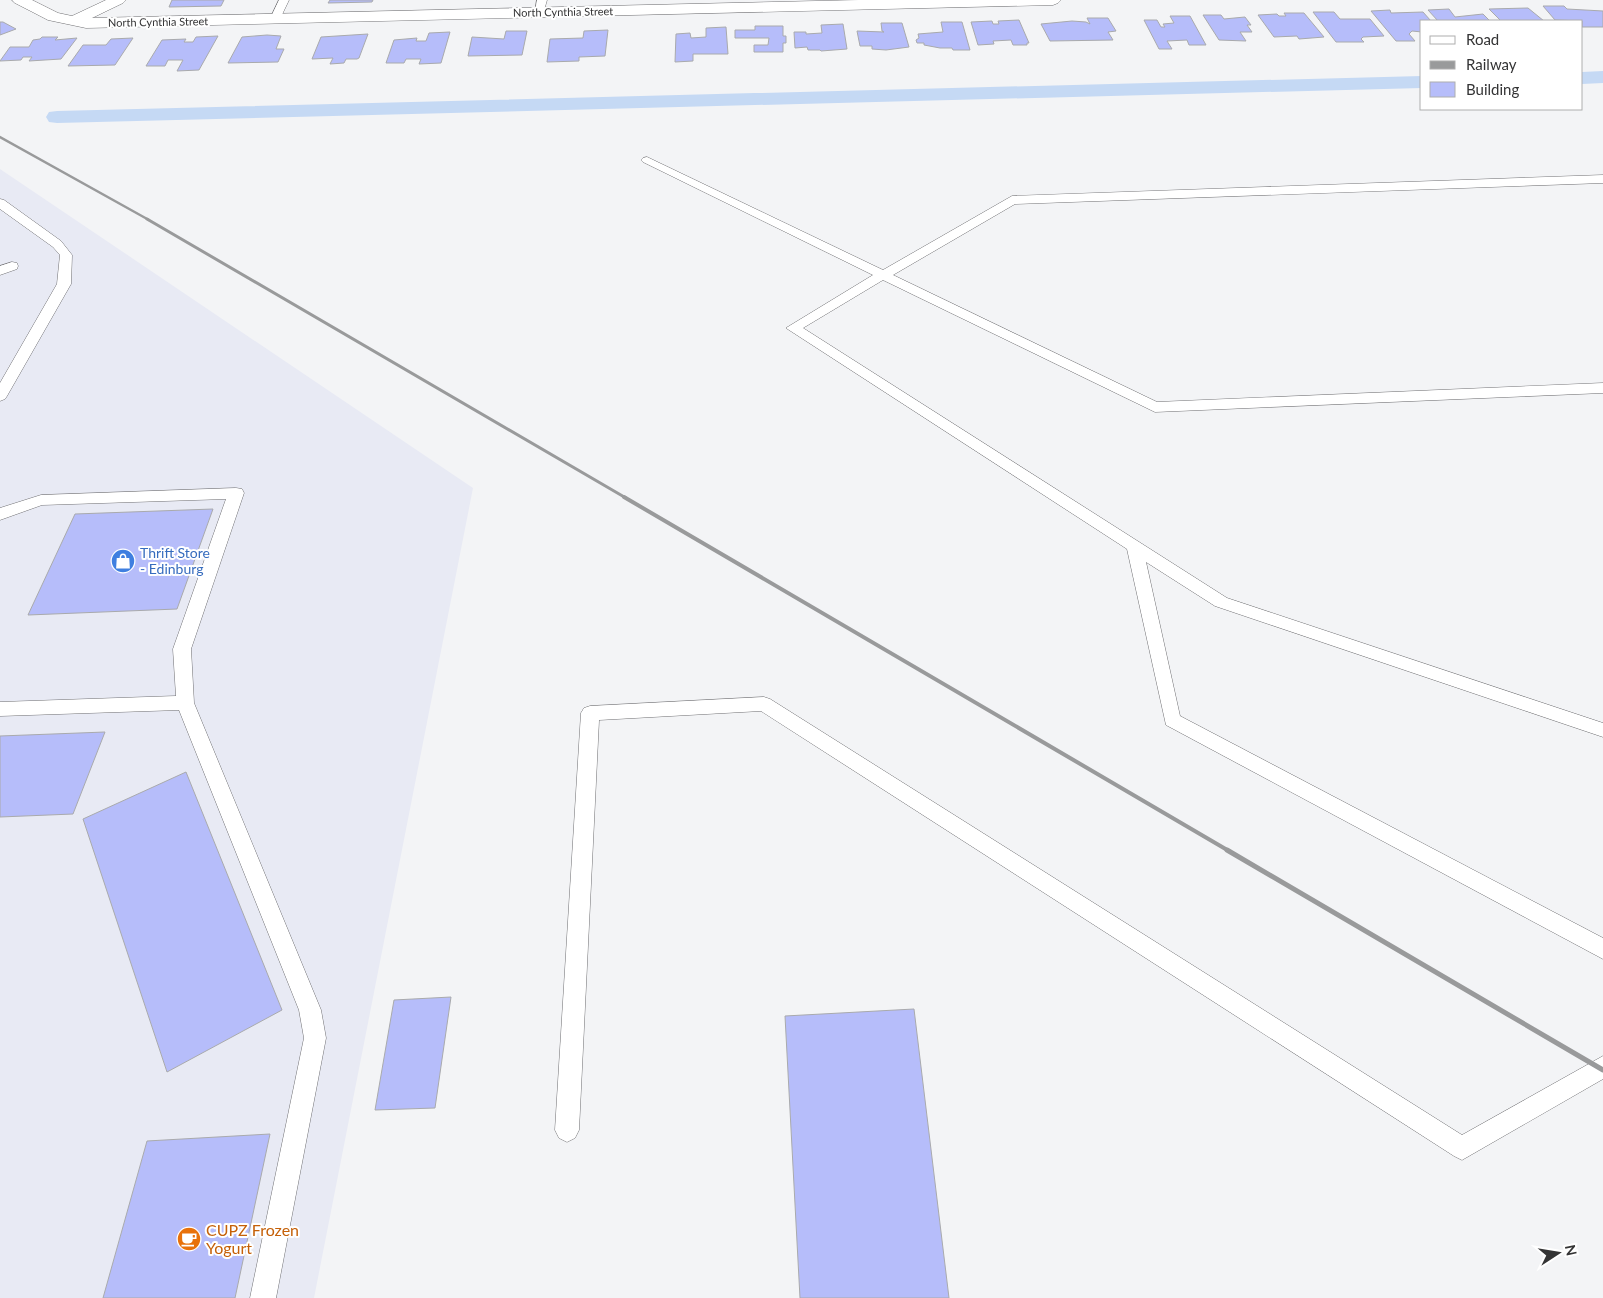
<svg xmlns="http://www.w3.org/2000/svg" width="1603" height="1298" font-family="Lato,sans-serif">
<rect width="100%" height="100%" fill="#f3f4f6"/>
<path fill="#e8eaf4" d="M0,169L473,488L314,1298H0Z"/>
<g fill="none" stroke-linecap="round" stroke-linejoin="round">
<path fill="#c5d9f4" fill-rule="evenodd" d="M1603,71V83L1582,84V72Z
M1422,76V88L57,123L49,122L46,117L49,112L57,111Z"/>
</g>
<path fill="#b6bdfa" stroke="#a9aaac" d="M172,0H224L221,6L169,7Z
M330,0H373L372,2L328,3Z
M1543,6H1564L1567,9L1603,11V27H1582V21L1555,20Z
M1528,8L1544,21H1501L1489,9Z
M1449,9L1455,17L1483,14L1490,21H1438L1428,10Z
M1390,10L1391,13L1423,12L1431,21H1422V32L1412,31L1409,34L1415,41H1396L1371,11Z
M1313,12H1334L1340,19H1370L1384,36L1363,37L1361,39L1364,42H1336Z
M1284,13H1304L1324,37L1299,39L1297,36L1274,37L1258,15L1277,14L1279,16H1286Z
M1203,15H1221L1224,19L1245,17L1251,25H1247L1252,32H1240L1246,41L1219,40Z
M1170,16H1190L1206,45H1189L1187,40L1167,41L1172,49H1159L1144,20H1157L1161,27H1165L1163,24L1174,23Z
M1087,18H1108L1116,31L1108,32L1113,40L1050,41L1041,24L1072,21L1086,22L1090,24Z
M1019,20L1029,43H1027V45H1013L1011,40L993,41L994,44L978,45L971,22L992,21L993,24H999L998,21Z
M0,22H3L16,29L0,35Z
M941,22H962L970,50H953L952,48H940L924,45V43H917L916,40L919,38L918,34L943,32Z
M881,23H902L909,47L886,50L872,49V46H860L857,31L884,32L882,31Z
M843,24L847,49L821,51L820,50H808L807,47L795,48L794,32H806V34L822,33L821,25Z
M755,26H783V36H786V43H783V52H754V45H768L769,38H735V30H755Z
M726,27L728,54H693V61L675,62L676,34L690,33L691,38L706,37V28Z
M608,30L605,56L579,57V61L547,62L550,39L583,38L584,31Z
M506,31H527L522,55L468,56L472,37L504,39Z
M450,32L441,63L419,64L421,59H406L404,63H386L394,40L417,38L416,41H426L429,33Z
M368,34L359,58L357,59H346L344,63L330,64L333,58L312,59L321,37Z
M267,35L281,36L276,49H284L278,62L228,63L242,37Z
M218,36L199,70L177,71L183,60H168L165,66H146L162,40L186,39L184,42H193L196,37Z
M42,37H58L55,40L77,38L61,59L29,61L32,57H23L21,60L0,61L10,47H29L33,40L40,39Z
M133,38L115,65L68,66L83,45H106L111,39Z
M213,509L177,609L28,615L75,514Z
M105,732L73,814L0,817V736Z
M186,772L282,1010L167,1072L83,819Z
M451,997L435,1108L375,1110L394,1000Z
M914,1009L949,1298H800L785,1016Z
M270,1134L235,1298H103L147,1141Z"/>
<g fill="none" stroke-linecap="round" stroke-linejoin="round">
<g stroke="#707073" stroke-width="1">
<path id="lane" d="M279,0H289L279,21H271L270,19Z
M537,0H547L543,14L540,15L535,12Z
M647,157L883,270L1012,196L1603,175V183L1015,204L893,275L1157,402L1603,383V393L1155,412L883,280L803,328L1227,598L1603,723V737L1215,606L1146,562L1180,716L1603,938V959L1166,725L1127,549L786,328L873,275L643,162L641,160L643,158Z
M0,199L4,200L61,241L72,255L71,284L7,396L5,399L0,401V383L57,284L60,255L53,247L0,209Z
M12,262L17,263L18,266L17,269L0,275V266Z
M236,488L242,489L244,493L191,649L194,703L321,1010L326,1038L276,1298H250L304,1038L299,1010L179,710L0,716V702L176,696L173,649L226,499L42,505L0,520V508L41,495Z
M764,697L770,699L1462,1135L1603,1056V1079L1462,1160L1454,1156L761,711L599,720L579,1130L575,1138L567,1142L559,1138L555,1130L581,713L584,708L590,706Z"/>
</g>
<g stroke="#707073" stroke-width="1">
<path id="street" d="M12,0H32L58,13L72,16L106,0H126L123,3L92,18L859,0H1061L1058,3L1053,5L86,28L48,20L15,3Z"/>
</g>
<use href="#lane" fill="#fff" fill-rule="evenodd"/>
<use href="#street" fill="#fff" fill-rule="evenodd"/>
<path stroke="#999a9b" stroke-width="2.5" d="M0,137L149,220"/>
<path stroke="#999a9b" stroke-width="3" d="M147,219L626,498"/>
<path stroke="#999a9b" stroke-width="4" d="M624,497L1229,851"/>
<path stroke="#999a9b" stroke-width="5" d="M1227,850L1603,1070"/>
</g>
<defs>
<g id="shop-disc" transform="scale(1.25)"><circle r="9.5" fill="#3f7fe0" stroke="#fff"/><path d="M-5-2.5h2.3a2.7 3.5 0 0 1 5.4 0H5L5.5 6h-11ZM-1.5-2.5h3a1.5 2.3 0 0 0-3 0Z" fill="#fff"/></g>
<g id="cafe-disc" transform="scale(1.25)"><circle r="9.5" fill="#e8710a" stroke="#fff"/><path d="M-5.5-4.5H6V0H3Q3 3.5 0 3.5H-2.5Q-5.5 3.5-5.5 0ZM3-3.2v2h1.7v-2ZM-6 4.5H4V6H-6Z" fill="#fff"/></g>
</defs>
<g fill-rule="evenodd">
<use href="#shop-disc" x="123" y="561"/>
<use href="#cafe-disc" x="189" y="1239"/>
</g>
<g text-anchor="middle" stroke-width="4" stroke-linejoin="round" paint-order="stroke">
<g font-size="11" fill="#343435" stroke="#fff">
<text transform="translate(563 12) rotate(-1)" y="4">North Cynthia Street</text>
<text transform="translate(158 22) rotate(-1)" y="4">North Cynthia Street</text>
</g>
<g font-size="14" fill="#366cbe" stroke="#fff" text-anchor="start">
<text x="140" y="558">Thrift Store<tspan x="140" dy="16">- Edinburg</tspan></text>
</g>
<g font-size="16" fill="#c56008" stroke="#fff" text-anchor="start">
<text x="206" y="1236">CUPZ Frozen<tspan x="206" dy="18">Yogurt</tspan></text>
</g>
</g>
<rect x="1420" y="20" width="162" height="90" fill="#ffffff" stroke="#aeaeae"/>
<rect x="1430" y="36" width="25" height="8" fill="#ffffff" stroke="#aeaeae"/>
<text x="1466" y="45" font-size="15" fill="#343435">Road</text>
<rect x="1430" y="61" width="25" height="8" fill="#999a9b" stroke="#aeaeae"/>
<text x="1466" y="70" font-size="15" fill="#343435">Railway</text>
<rect x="1430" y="82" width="25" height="15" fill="#b6bdfa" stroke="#aeaeae"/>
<text x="1466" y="95" font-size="15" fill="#343435">Building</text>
<g transform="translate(1558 1253) rotate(78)" stroke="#ffffff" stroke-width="4" paint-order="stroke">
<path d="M0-4L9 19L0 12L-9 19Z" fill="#343435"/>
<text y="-8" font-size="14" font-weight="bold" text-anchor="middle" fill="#343435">N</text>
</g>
</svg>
